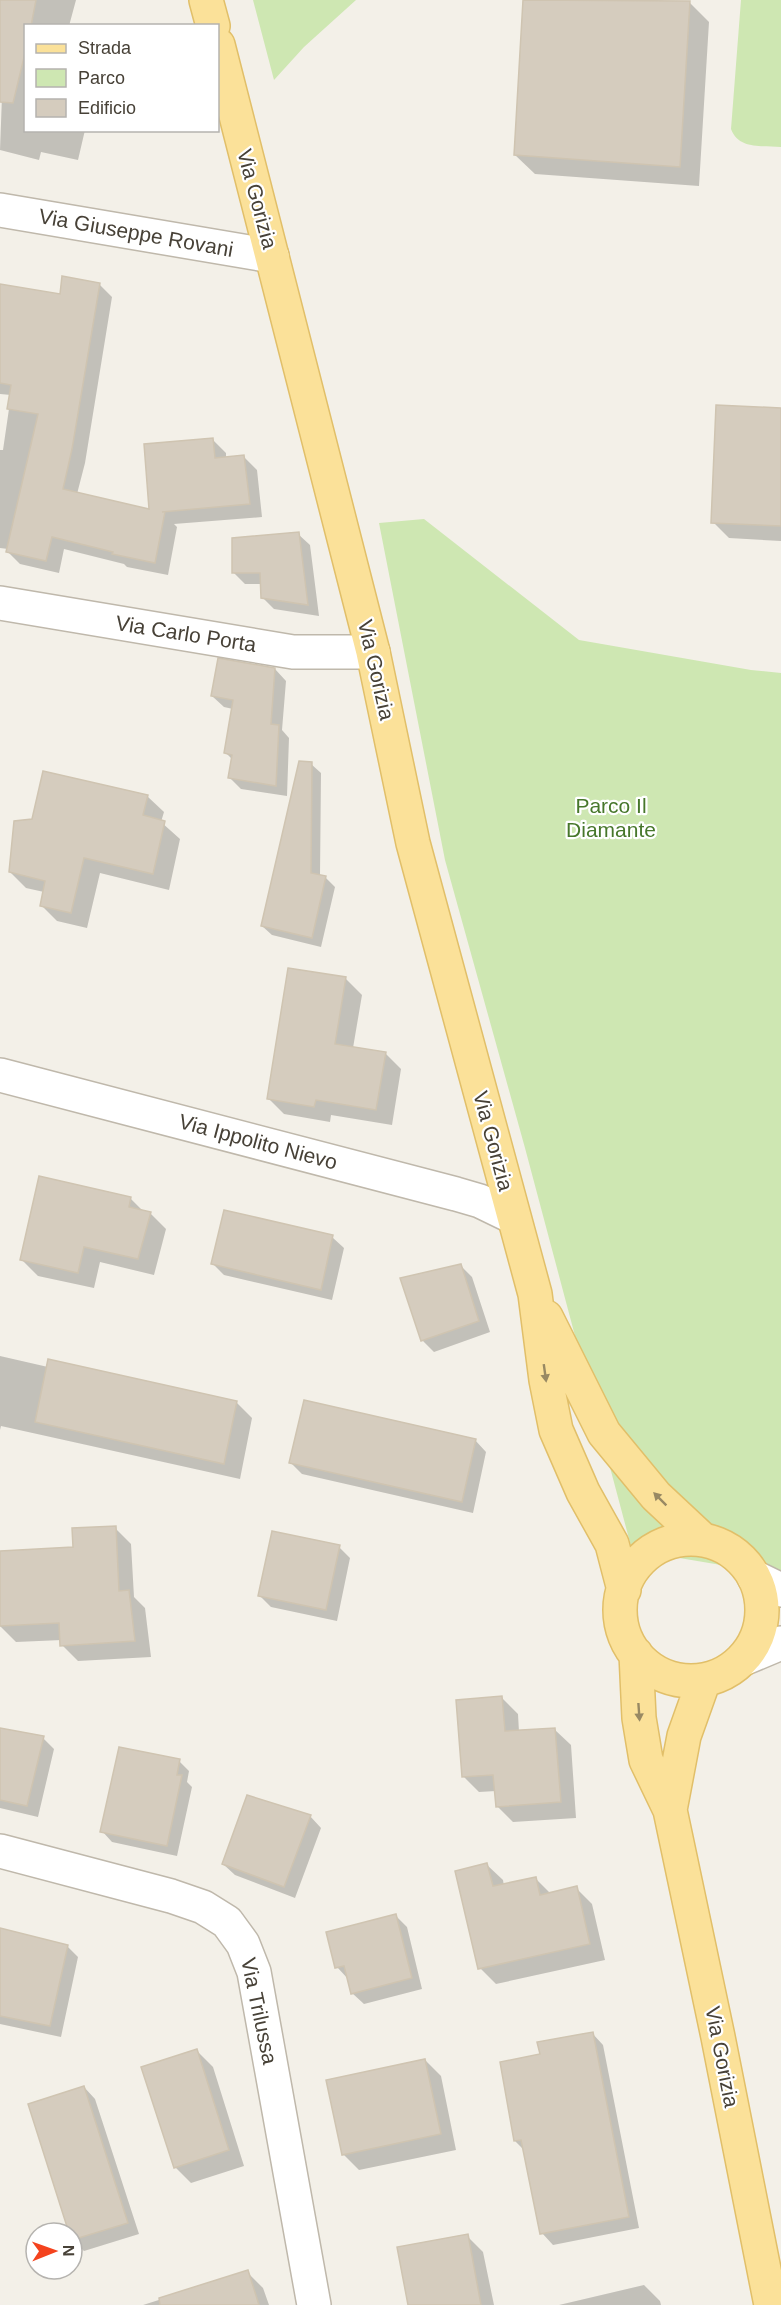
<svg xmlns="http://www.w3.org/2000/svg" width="781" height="2305" font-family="Arial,sans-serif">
<rect width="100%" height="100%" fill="#f3f0e8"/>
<path fill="#cee7b2" d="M253,0H356L304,47L274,80Z
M741,0H781V147C761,145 739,150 731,129Z
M424,519L579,640L751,670L781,673V1575L632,1550L525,1148L445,860L379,523Z"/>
<path fill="#0003" d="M0,0H76L69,26H26V130H85L78,160L41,152L39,160L0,150L2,96L0,95Z
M524,0H652L690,3L709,22L699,186L535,174L515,155Z
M99,284L112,297L85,463L77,494L151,511L213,440L226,453V458L244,457L257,470L262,517L174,524L177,527L168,575L127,567L124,564L64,549L59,573L20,564L7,551L8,549L0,548V450H3L11,395L0,394V305L61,295Z
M781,409V541L729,538L713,522Z
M298,534L310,545L319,616L274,609L262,597V584H245L233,572Z
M275,669L286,681L282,730L289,738L287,796L241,789L230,778L233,760L226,753L233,709L224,707L212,696Z
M311,764L321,773L320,876L325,877L335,887L321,947L272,935L262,926Z
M147,796L164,812L161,822L180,839L169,890L100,873L87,928L57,921L41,905L44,892L26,888L10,872L33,820Z
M346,979L362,995L353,1048L385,1053L401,1069L392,1125L331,1115L330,1122L284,1114L268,1098Z
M130,1198L143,1211L150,1213L166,1229L154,1275L100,1262L94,1288L38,1276L22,1260Z
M332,1237L344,1248L332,1300L224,1275L213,1264Z
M460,1265L472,1277L490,1332L434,1352L423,1341L402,1279Z
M0,1356L48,1367L236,1402L252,1418L240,1479L1,1426L0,1430Z
M475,1440L486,1452L473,1513L302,1474L291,1463Z
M115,1528L131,1544L134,1597L145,1608L151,1657L78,1661L62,1645V1640L16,1642L0,1626V1553L75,1549Z
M339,1547L350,1558L337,1621L271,1607L260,1596Z
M502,1698L518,1714L519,1732L554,1729L571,1745L576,1818L513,1822L497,1806L496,1791L479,1792L463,1776Z
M0,1729L43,1738L54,1749L38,1817L0,1808Z
M179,1761L189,1771L187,1782L192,1787L177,1856L112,1842L102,1831Z
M310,1816L321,1828L295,1898L235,1875L223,1864Z
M486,1864L503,1880L504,1886L535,1878L551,1894L576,1888L592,1904L605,1960L496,1984L480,1968Z
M396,1916L407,1927L422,1989L364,2004L352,1993L349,1980L337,1967Z
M0,1929L67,1946L78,1957L61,2037L0,2024Z
M592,2033L603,2045L639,2228L553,2245L542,2233L525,2151L515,2141L541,2056Z
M197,2051L213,2067L244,2166L191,2183L175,2167Z
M425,2060L441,2076L456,2150L359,2170L343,2154Z
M84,2087L95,2099L139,2234L84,2251L73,2240L71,2233Z
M467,2236L483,2252L494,2305H410Z
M247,2272L263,2288L269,2305H143Z
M644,2285L660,2301L661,2305H559Z"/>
<path fill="#d5ccbe" stroke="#cfc4b1" stroke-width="1.5" d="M0,0H36L31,26H26V49L13,103L0,102Z
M523,0L690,1L680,167L514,155Z
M62,276L100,283L72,449L63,489L149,509L144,444L213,438L215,458L244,455L250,504L162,512H165L155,563L112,554L113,552L52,537L46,561L6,552L38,414L7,409L11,385L0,383V284L60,294Z
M716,405L781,408V526L711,523Z
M299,532L308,605L261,598L260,573H232V538Z
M218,658L275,668L271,724L279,725L276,786L228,778L232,755L224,753L233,700L211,696Z
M299,761L312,762L311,873L326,876L312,938L261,926Z
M43,771L148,795L143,815L165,821L153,874L84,858L71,913L40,906L45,881L9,872L14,821L32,819Z
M288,968L346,977L335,1044L386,1052L376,1110L316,1100L314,1107L267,1099Z
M39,1176L131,1197L129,1207L151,1212L138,1259L84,1247L78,1273L20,1260Z
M224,1210L333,1235L321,1290L211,1264Z
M461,1264L479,1321L421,1341L400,1278Z
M48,1359L237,1401L224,1464L35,1422Z
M304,1400L476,1439L462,1502L289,1463Z
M116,1526L119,1591L129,1590L135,1641L60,1646L59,1623L0,1626V1551L73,1547L72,1528Z
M272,1531L340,1545L326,1610L258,1596Z
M502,1696L505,1731L555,1728L561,1802L496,1807L493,1775L462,1777L456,1700Z
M0,1728L44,1736L27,1806L0,1800Z
M119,1747L180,1759L177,1775H182L167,1846L100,1832Z
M247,1795L311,1815L284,1887L222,1864Z
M487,1863L493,1886L536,1877L540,1895L577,1886L590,1944L478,1969L455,1871Z
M396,1914L412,1978L351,1994L344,1966L335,1968L326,1932Z
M0,1928L68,1945L50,2026L0,2016Z
M593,2032L629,2217L540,2234L521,2140L514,2141L500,2062L540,2054L537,2042Z
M197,2049L229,2150L174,2168L141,2067Z
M425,2059L441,2134L342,2155L326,2080Z
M84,2086L128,2223L72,2240V2233H69L28,2104Z
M468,2234L481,2305H408L397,2247Z
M248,2270L259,2305H160L159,2298Z"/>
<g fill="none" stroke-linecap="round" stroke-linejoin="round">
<g stroke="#bfb8ab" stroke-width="36">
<path id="minor" d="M0,210L272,256
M0,603L293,652H373
M0,1075L456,1194L480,1201L513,1217
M754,1577L781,1590
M743,1659L781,1643
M0,1851L171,1896L203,1907L227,1922L243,1944L254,1972L314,2305"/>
</g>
<g stroke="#e1bf69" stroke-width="36">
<path id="major" d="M206,0L213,26
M218,45L373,652L413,843L535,1294L546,1380L556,1430L583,1492L612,1544L624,1590
M546,1317L604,1433L656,1496L702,1539
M620 1610a71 71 0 1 1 142 0a71 71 0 1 1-142 0Z
M636,1654L639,1718L646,1760L670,1810L718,2037L771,2305
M670,1810L684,1736L704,1680"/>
</g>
<use href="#minor" stroke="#fff" stroke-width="33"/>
<use href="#major" stroke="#fbe199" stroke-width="33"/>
</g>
<defs><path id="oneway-solid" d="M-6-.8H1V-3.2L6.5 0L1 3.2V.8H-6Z" transform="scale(1.5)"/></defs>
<g fill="#988963">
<use href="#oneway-solid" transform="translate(545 1373) rotate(82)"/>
<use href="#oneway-solid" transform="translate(660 1499) rotate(-135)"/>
<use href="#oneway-solid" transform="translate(639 1712) rotate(86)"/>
</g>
<g text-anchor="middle" stroke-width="4.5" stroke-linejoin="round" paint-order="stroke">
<g font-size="21" fill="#474137" stroke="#fff">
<text transform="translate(257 199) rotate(75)" y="7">Via Gorizia</text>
<text transform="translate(136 233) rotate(10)" y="7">Via Giuseppe Rovani</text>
<text transform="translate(186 634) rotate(9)" y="7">Via Carlo Porta</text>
<text transform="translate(376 670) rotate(77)" y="7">Via Gorizia</text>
<text transform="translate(493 1141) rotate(75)" y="7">Via Gorizia</text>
<text transform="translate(258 1142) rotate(15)" y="7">Via Ippolito Nievo</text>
<text transform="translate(259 2011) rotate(78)" y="7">Via Trilussa</text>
<text transform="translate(722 2057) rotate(79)" y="7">Via Gorizia</text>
</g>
<g font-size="21" fill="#47772b" stroke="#fff">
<text x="611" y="813">Parco Il<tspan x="611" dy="24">Diamante</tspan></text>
</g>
</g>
<rect x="24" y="24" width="195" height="108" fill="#ffffff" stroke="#b5b3af" stroke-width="1.5"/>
<rect x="36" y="44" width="30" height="9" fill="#fbe199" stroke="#b5b3af" stroke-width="1.5"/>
<text x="78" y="54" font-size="18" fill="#474137">Strada</text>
<rect x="36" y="69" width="30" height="18" fill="#cee7b2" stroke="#b5b3af" stroke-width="1.5"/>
<text x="78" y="84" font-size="18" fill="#474137">Parco</text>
<rect x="36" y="99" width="30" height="18" fill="#d5ccbe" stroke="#b5b3af" stroke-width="1.5"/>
<text x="78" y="114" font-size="18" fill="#474137">Edificio</text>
<g transform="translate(54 2251) rotate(89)"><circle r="28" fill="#ffffff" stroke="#b5b3af" stroke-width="1.5"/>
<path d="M0-4.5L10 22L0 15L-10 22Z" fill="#f4431e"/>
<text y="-9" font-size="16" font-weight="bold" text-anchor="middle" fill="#474137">N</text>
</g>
</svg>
